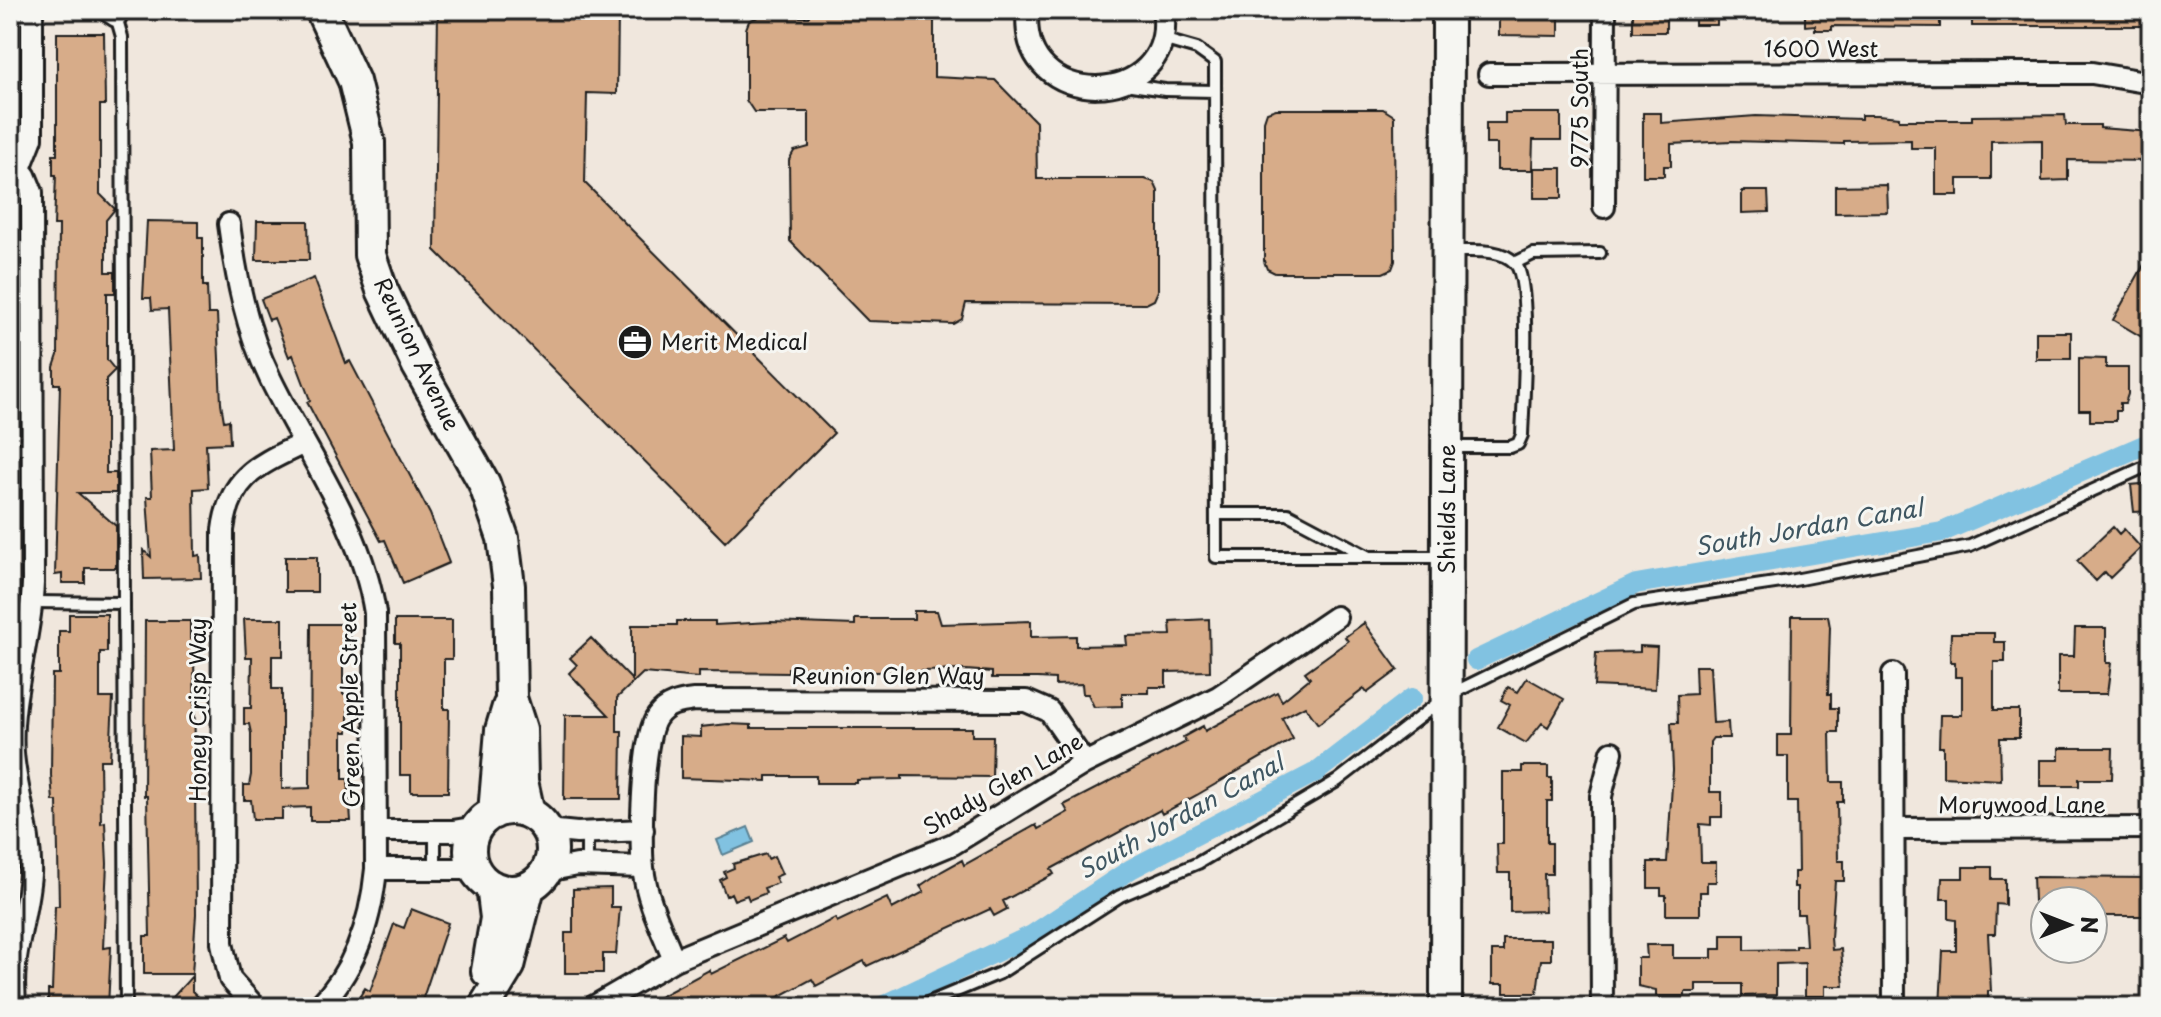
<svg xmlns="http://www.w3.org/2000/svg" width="2161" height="1017" font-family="'Playpen Sans',sans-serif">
<rect width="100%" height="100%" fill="#f0e7dd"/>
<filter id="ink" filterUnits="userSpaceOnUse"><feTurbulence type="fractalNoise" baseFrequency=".0125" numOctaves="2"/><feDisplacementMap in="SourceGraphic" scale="16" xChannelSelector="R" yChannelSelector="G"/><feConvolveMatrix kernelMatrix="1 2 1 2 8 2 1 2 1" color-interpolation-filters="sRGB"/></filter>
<g filter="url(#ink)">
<path fill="#81c2e1" stroke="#598092" stroke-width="2" d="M748,827L754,842L723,855L717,840Z"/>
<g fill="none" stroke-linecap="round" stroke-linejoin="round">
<path stroke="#81c2e1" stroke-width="20" d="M1476,660L1636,584L1942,532L2151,442
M880,1007L1032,935L1131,869L1316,772L1412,698"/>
</g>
<path fill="#d7ac89" stroke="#1c1c1c" stroke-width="2" d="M438,10H618L617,94L587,93L585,183L834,433L725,542L435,250Z
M809,10H934V77L995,80L1036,122L1037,179H1145L1154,182L1158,191V291L1154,300L1146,304L966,303L962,319L953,324L868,321L790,241L789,160L794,151L809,147V112H754L746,100V29L749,21L758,17H809Z
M1537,10H1559V36L1499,35V13H1537Z
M1633,10H1666V32H1633Z
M1695,10H1717V25H1695Z
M1805,10H1940V27L1832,26V30H1815V25L1805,26Z
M1972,10H2151V26H1972Z
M57,33H104L105,105H100V194L115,209L106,220V272H115V293H107V360L115,370L106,379V473H116V493H78L116,526V568H85V583H62V574L55,575L60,384H54V367L58,355L59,225H54L56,175H53V155H57Z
M1276,109H1383L1394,116L1395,261L1392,269L1383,273H1275L1267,269L1264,261V121L1267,112Z
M1505,113H1561V140H1533L1532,170H1497V144H1486V123H1505Z
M1643,113H1661V123L1756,116L1861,119V115H1878L1899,117V120H1972V116L2065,115L2066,125H2100V128L2151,132V161L2068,160V180L2042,181V140L1991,141V179H1958V195H1936V148H1911V140L1844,141V144L1732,141L1671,144V166H1664V176H1643Z
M1534,168H1562V198H1534Z
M1887,185L1888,212L1835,213V186Z
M1742,191H1768L1769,212L1742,213Z
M147,221L198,222V238H203V286H207L208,314H217L221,403L224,421L229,420L230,443L206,444L208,488L194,489L195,556L200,555L201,578L144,579L143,550L151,557L147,497H152L150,451L174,450L168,309L152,310L151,298H143Z
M257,221H308L309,260H256Z
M2151,252V321L2142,337L2113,320Z
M314,278L346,363L350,361L430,514L449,563L403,583L385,540L381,541L307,402L310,400L293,355L289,357L274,318L269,320L261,299Z
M2036,332H2071V359H2036Z
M2079,358L2106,359V368H2128V394L2125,403H2120V411H2116V421H2090V410H2079Z
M2151,483V511L2134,512L2131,485Z
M2113,527L2119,534L2124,529L2141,548L2110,578L2105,572L2096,581L2077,561Z
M285,557H317V592H285Z
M914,611H937L941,624L1031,621V637L1076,636V646L1127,645L1126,636L1171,635L1170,621L1209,619L1210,671L1166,672V687H1149V693H1122V706L1094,707L1088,694H1083L1082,684L1055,685V679L1038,678H992V672L966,670L830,673V668H788V673L699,672V678L643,673L617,698V731H622L621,799H564L565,715H609L569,673L577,665L570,658L591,638L632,680V625H677V621H715V625L771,622L855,625V619H914Z
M69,614H107V652H100V698H113L110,760H100L101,823L105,822L107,864L103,948L111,947L108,1007H48V990H52L55,906H59L57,801H53L51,775L52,674H59V631H69Z
M1792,616H1828L1830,627L1828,694H1831V708H1838V732H1830L1831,782H1843V802H1837L1838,861H1844V881H1835L1831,938L1832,950L1841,949L1844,986H1825V996H1805V963L1776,964V995L1742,996V984H1696V992H1685V996H1656V990L1638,986V958H1647L1646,945H1673V958H1712V949H1722V935H1745V950L1796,949V946H1806L1804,914H1797V887H1794V872H1798L1797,802H1788V756H1778V735H1791Z
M244,619H283V656H272V689H282V789L310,788L311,624H350V662H343V694H348V732H343V779H348L351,821H310V807L282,808V819H253L251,800H244V785H249L251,775V733L249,724H244V708H251L252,657H246Z
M395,620H452V659H444V709H449L448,792H411V775H400V643H395Z
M145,621H190V639L194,638L196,914L192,974H144V936H150L147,796H144Z
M1364,623L1398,670L1367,693L1364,689L1318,724L1305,706L1282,718L1293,739L1197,795L1162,814L1160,810L1051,869L1054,874L1003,901L1007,909L994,916L990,909L867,966L864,961L816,986L812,979L760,1007H641L709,970L711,974L784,938L787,943L835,918L837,922L887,898L892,909L924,892L920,886L942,871L962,860L964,865L1036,825L1038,829L1068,812L1064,805L1186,742L1183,737L1203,726L1205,731L1277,692L1282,701L1310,678L1305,672L1348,641L1345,637Z
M2075,628H2106V663H2111L2107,694H2058V656H2074Z
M1951,633H1994V642H2005V662H1994V710H2019V738H2000L2001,780L1943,777V747H1939L1940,715H1962V677H1955V662H1950Z
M1640,646L1657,647L1655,689L1594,686L1596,653L1640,652Z
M1695,666H1710L1713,723L1728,722L1729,738H1713L1710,742V792H1722V817H1711V825L1700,824L1701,862H1716V882H1707V892H1700V915H1666V895H1661V888H1648V862H1667L1673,770L1671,723H1678L1677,695L1696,694Z
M1527,678L1564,699L1548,727L1542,723L1526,743L1498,727L1510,705L1501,700L1508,687L1518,692Z
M728,724L751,725V728H972V736H993L992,777L902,776V779L857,780V783H816V776H767V781L681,778V736L701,737V727Z
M2059,748H2113L2112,779H2079V786H2040V760H2059Z
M1522,766H1548V778H1552V801H1547V843H1552V874H1544L1545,911L1510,912V873H1498L1497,844H1503V772H1522Z
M766,854L768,859L774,856L782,874L775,877L778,883L764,888L766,893L749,900L747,895L734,900L731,893L726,896L720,880L726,877L724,872L734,868L733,864Z
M1963,867H1992V879H2005V905L1996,904L1995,934H1988L1991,991H1988V1007H1940L1943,951H1956V920L1949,919V899H1941L1942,878H1963Z
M2033,877L2151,878V916H2093V901H2034Z
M611,888V907H620L616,954H603V973H565V933H573V889Z
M411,909L448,923L420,1007H353L365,988L370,991L394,924L404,928Z
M1503,939H1551V960H1541L1537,993H1504V984H1492V951H1503Z
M192,976V991L209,1007H164Z"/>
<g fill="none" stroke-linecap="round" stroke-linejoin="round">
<g stroke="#1c1c1c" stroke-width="16">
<path id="lane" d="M1162,39L1197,49L1215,62L1216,557H1443
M1125,84L1165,90L1215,91
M1449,251C1469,252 1500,247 1515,263C1532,281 1523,405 1522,435L1518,444L1510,447H1451
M1515,263L1533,254L1600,253
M10,340H33
M10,449H33
M1216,514H1288L1369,557
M33,602L124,603L122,37L116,16
M124,603L126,1007
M435,831V867
M587,866V833
M918,1007L1000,973L1120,896L1198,863L1337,781L1447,696L1634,604L1789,581L1970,546L2151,464"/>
</g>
<g stroke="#1c1c1c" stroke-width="26">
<path id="street" d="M107,10L116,16
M1028,10C1015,114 1179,111 1163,10
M1489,74L2092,73L2151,83
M10,167L25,175L32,192L33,583C31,640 9,698 13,753C16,794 32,832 30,874C27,919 8,962 16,1007
M19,171L32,138V10
M1604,207L1605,10
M229,224C236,277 246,329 270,378C307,455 362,527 375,613L376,869C371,921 356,970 318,1007
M1893,674L1894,1007
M1894,829L2151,828
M547,830L577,833L643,830
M376,831H453L477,827
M376,869H475
M546,871L577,865L643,867
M674,960C662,930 647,901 643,868C640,841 642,736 657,717C666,704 679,702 694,700L1026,701L1049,711L1085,763
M255,1007L230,979L222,943L223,530C230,475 259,465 304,443
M593,1007L674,960L953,844L1085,763L1218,697L1336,617
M1602,1007L1601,796L1612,752"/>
</g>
<g stroke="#1c1c1c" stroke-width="36">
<path id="secondary" d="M321,10L354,81L369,142L370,255L382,290L418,366L484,483L503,538L509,586L511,698L521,729L522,781L529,813
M470 850a41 41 0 1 1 82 0a41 41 0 1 1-82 0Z
M494,813L501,730L508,707
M487,971L496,918L492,886
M484,1007L509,966L529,887
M1446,1007L1448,10"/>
</g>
<use href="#lane" stroke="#f6f6f2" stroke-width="10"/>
<use href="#street" stroke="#f6f6f2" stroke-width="20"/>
<use href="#secondary" stroke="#f6f6f2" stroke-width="30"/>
</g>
</g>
<defs>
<g id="office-disc" transform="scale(1.8)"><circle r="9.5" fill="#1c1c1c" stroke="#f6f6f2"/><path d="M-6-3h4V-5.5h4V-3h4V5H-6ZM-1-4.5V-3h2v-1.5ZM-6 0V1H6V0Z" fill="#fff"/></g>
</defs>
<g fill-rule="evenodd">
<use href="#office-disc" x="635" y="342"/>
</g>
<g text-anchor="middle" stroke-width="6" stroke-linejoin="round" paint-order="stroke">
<g font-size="22" fill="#1c1c1c" stroke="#f6f6f2">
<text x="1821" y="57">1600 West</text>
<text transform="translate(1580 108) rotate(-90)" y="8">9775 South</text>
<text transform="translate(417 354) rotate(64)" y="8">Reunion Avenue</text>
<text transform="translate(1447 509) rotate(-90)" y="8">Shields Lane</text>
<text x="888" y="684">Reunion Glen Way</text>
<text transform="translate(350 705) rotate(-91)" y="8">Green Apple Street</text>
<text transform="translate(198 710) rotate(-90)" y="8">Honey Crisp Way</text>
<text transform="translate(1003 784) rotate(-30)" y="8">Shady Glen Lane</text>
<text x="2022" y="813">Morywood Lane</text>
</g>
<g font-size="22" fill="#1c1c1c" stroke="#f6f6f2" text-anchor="start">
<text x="661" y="350">Merit Medical</text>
</g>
<g font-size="24" font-style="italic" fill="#3f5661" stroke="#f6f6f2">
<text transform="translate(1809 528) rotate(-10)" y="8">South Jordan Canal</text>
<text transform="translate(1181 817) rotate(-29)" y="8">South Jordan Canal</text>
</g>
</g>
<rect width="2161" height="1017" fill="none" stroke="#f6f6f2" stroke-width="40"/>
<rect x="20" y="20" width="2121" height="977" fill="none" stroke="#1c1c1c" stroke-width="3" filter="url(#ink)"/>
<g transform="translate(2069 925) rotate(90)"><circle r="38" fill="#f6f6f2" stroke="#9f9f9c" stroke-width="2"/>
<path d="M0-6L14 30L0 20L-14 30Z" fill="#1c1c1c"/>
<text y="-12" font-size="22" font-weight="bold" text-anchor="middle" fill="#1c1c1c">N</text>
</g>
</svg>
